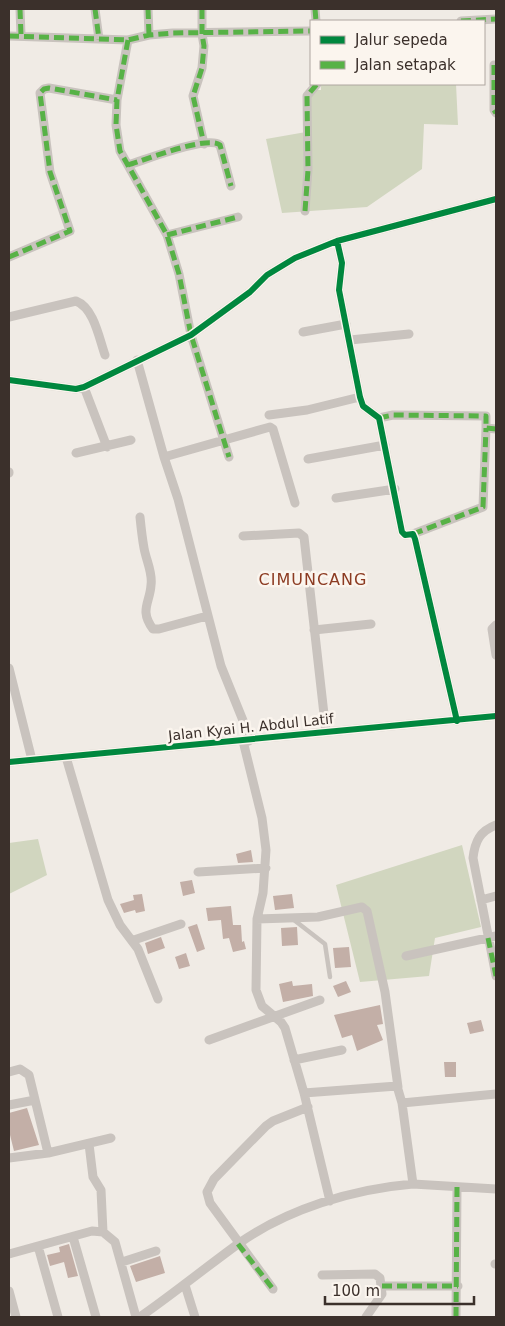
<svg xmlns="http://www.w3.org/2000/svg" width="505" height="1326" font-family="'DejaVu Sans',sans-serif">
<rect width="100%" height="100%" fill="#f0ebe5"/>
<path fill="#d1d6bf" d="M321,84H456L458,125L424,124L422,169L367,207L282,213L266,139L306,132V90H321Z
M38,839L47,875L9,894V843Z
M462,845L481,927L435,938L429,976L360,982L336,885Z"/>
<path fill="#c3afa7" d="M251,850L253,862L238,863L236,854Z
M192,880L195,893L183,896L180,882Z
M142,894L145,911L136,913L135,910L124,913L120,904L134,900L133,895Z
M292,894L294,908L275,910L273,896Z
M231,906L233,925H241L242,942L244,941L246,949L233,952L229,938L223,939L221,920L208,921L206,908Z
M197,924L205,949L197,952L188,927Z
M297,927L298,945L282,946L281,928Z
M161,937L165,948L148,954L145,943Z
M349,947L351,967L335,968L333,948Z
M186,953L190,966L179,969L175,957Z
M292,981L293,986L312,984L313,996L283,1002L279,984Z
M346,981L351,992L338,997L333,986Z
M380,1005L383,1024L377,1025L383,1040L357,1051L352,1035L342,1038L334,1015Z
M481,1020L484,1031L470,1034L467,1023Z
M444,1062H456V1077H445Z
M27,1108L39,1145L14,1151L10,1135L9,1113Z
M69,1244L78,1276L68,1278L64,1262L50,1266L47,1255L60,1252L59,1247Z
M160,1256L165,1273L136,1282L130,1266Z"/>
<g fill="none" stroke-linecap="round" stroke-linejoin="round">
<path stroke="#c9c3be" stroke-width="4.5" d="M294,920L325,944L330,977"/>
<path stroke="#c9c3be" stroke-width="9" d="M20,9L21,35
M95,9L99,39
M148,9L149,35
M202,9V34L204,46L202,68L193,96L204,144
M315,9L316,21
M461,21L496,19
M9,36L128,40L149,35L173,33L311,31
M128,40L117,100L116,125L120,151L167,235L179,274L191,335L229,457
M494,65V110L496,113
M128,165C145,160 207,135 220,145L231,186
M305,211L308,170L307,96L317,84
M167,235L238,217
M337,241L342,263L339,290L360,397L363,406L379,418L402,532L405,535L413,534L415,539L457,721
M9,257L70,231L50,172L40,93L44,89L49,88L117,100
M9,317L76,301C94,308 99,338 105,355
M303,332L346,324
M350,340L409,334
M137,360L164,457L178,499L221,666L244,723L249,741
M9,380L76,389L84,387L191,335L250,292L267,275L295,258L337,241L496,199
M84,387L107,447
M269,415L307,410L360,397
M379,418L393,415L486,416V428L496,429
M76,453L131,440
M164,457L270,427L273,429L295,503
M308,459L385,445
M9,473V472
M336,498L395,489
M140,517C141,527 142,537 144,548C146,560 153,573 151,585C150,603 139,610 153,629H159L207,616
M413,534L483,507L486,428
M243,536L299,533L304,537L326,732
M496,625L492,629L496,655
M314,630L371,624
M9,668L32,760
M243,741L262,818L266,850L263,893L257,919L256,990L262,1006L281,1022L285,1028L304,1093L330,1201
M66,757L108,900L120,925L138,949L158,999
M9,762L496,716
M496,825C480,831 475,841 473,858L496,976
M198,872L266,868
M481,900L496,896
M257,919L318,917L362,907L367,911L385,992L398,1087
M134,940L181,924
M406,956L496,936
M209,1040L320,1000
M294,1060L342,1050
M9,1072L20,1069L29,1075L48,1153
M304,1093L397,1086L402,1103L413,1184L496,1189
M402,1103L496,1094
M9,1105L35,1100
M89,1144L93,1177L101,1190L103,1232
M9,1158L48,1153L111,1138
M73,1237L96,1317
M38,1246L58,1317
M9,1254L92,1231L103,1232L115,1242L136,1317
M122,1262L156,1251
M495,1264H496
M322,1275L375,1274L380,1278L382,1294L366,1317
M185,1285L195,1317
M382,1286H458
M273,1289L210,1203L207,1192L214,1179L266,1126L273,1121L308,1107
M9,1291L16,1317
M140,1317C173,1294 205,1268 238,1244C287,1209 353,1189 413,1184
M456,1317L457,1187"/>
<path stroke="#57b246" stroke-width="5" stroke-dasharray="10 5" stroke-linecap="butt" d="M20,9L21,35
M95,9L99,39
M148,9L149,35
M202,9V34L204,46L202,68L193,96L204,144
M315,9L316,21
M461,21L496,19
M9,36L128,40L149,35L173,33L311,31
M128,40L117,100L116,125L120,151L167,235L179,274L191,335L229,457
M494,65V110L496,113
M128,165C145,160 207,135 220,145L231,186
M305,211L308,170L307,96L317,84
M167,235L238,217
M9,257L70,231L50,172L40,93L44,89L49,88L117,100
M379,418L393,415L486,416V428L496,429
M413,534L483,507L486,428
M488,938L496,976
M238,1244L273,1289
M382,1286H458
M456,1317L457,1187"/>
<g stroke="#fbf5ee" stroke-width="9">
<path id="cycleway" d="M337,241L342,263L339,290L360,397L363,406L379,418L402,532L405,535L413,534L415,539L457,721
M9,380L76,389L84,387L191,335L250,292L267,275L295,258L337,241L496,199
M9,762L496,716"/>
</g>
<use href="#cycleway" stroke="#00873e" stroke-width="6"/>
</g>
<g text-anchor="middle" stroke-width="5" stroke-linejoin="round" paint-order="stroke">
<g font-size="14" fill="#3b302b" stroke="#fbf5ee">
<text transform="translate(251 727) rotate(-6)" y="5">Jalan Kyai H. Abdul Latif</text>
</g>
<g font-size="16" letter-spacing="1" fill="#8c3b22" stroke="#fbf5ee">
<text x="313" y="585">CIMUNCANG</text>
</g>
</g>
<rect width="505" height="1326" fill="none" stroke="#3b302b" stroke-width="20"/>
<rect x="310" y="20" width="175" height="65" fill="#fbf5ee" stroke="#aea6a0"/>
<rect x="320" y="36" width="25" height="8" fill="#00873e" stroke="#aea6a0"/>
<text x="355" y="45" font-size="15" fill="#3b302b">Jalur sepeda</text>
<rect x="320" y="61" width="25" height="8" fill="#57b246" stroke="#aea6a0"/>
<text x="355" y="70" font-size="15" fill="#3b302b">Jalan setapak</text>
<path d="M325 1296v8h149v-8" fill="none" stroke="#3b302b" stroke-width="2.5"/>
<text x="332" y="1296" font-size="15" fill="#3b302b" stroke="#fbf5ee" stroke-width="4" paint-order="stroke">100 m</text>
</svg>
